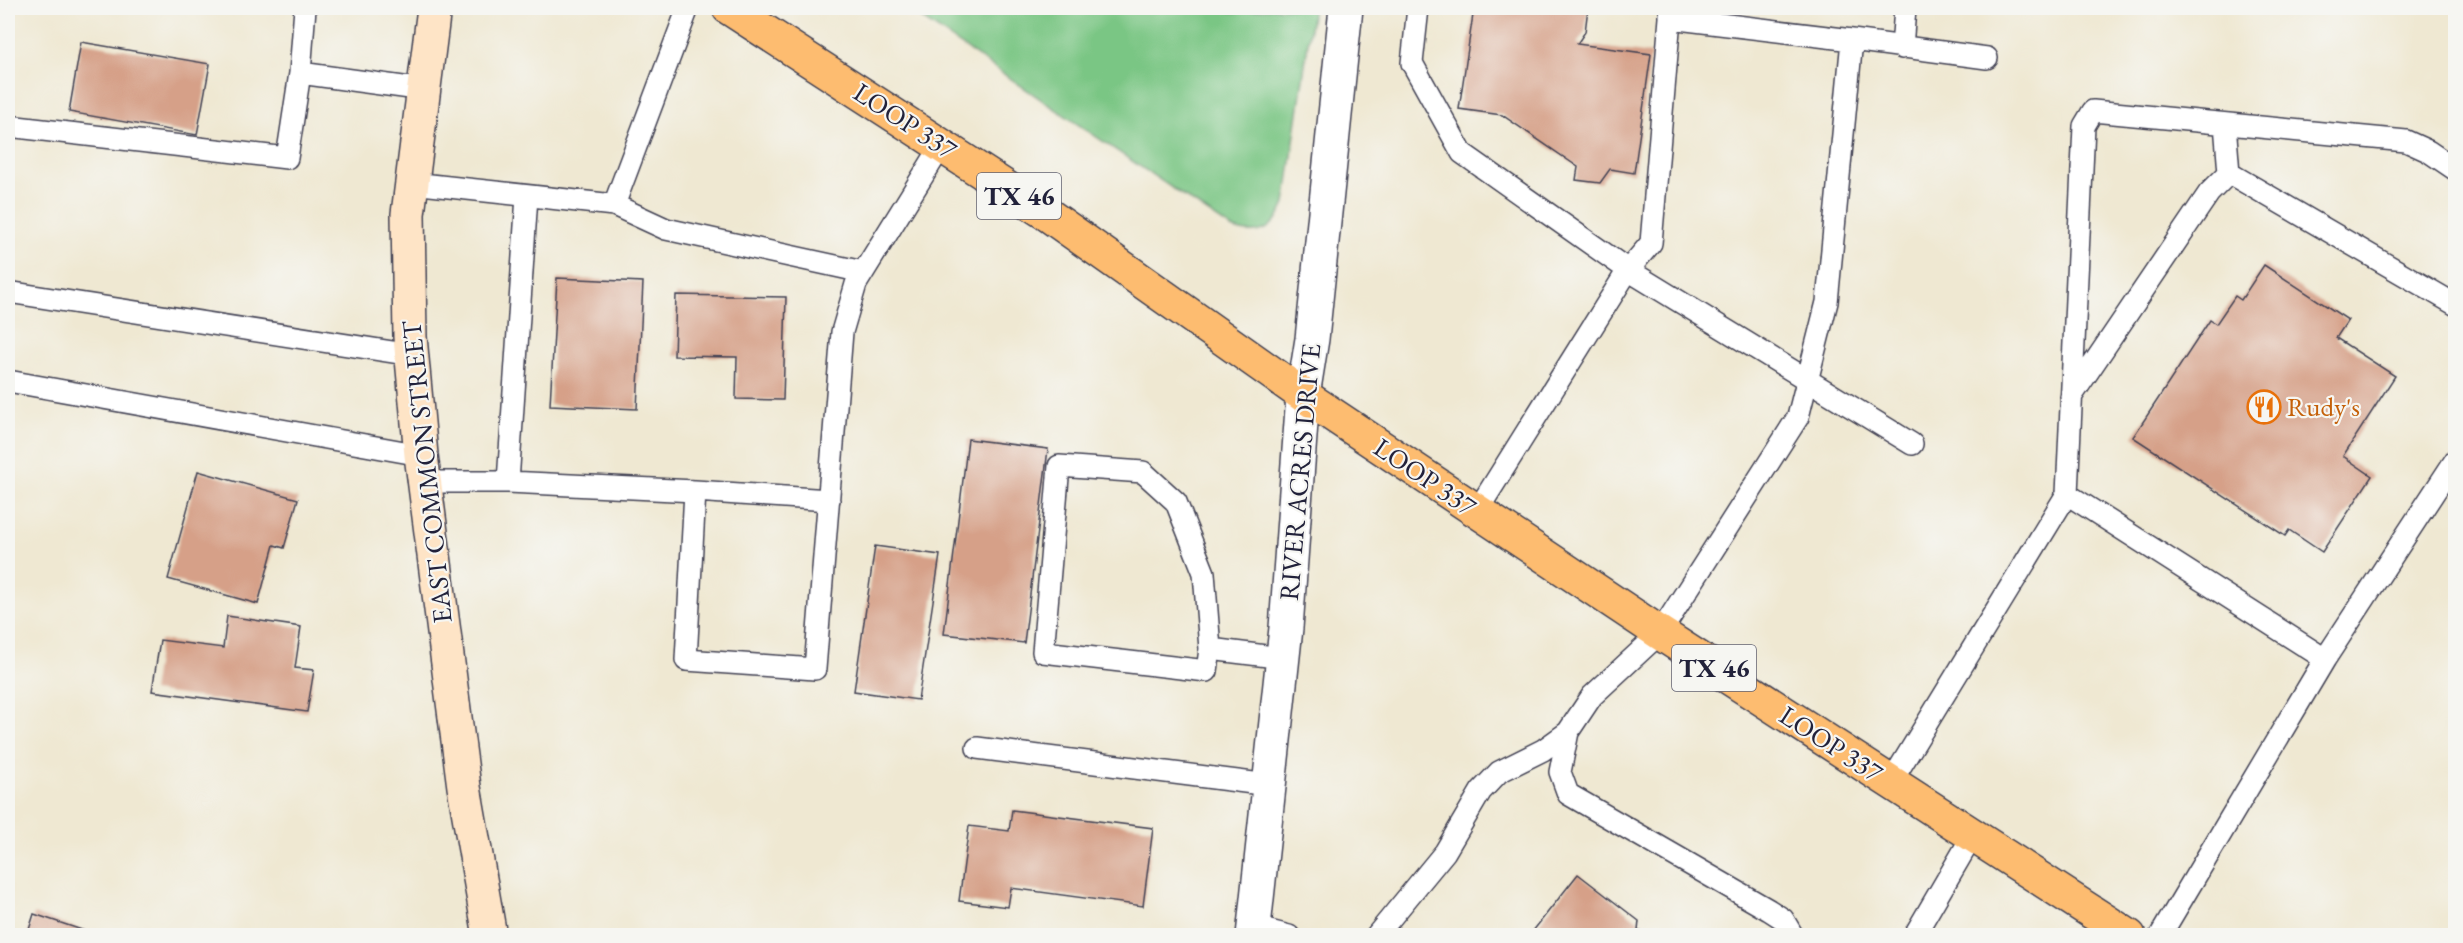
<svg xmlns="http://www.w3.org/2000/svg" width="2463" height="943" font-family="'EB Garamond',serif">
<rect width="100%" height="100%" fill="#f6f6f2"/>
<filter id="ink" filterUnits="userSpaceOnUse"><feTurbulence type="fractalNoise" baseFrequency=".0167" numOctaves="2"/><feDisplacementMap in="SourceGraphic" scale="12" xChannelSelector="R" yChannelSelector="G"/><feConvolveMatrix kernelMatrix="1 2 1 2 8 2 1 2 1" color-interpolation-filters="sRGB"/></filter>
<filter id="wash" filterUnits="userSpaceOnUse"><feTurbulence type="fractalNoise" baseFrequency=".008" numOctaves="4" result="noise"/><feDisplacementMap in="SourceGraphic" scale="24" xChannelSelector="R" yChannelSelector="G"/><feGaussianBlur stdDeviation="1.35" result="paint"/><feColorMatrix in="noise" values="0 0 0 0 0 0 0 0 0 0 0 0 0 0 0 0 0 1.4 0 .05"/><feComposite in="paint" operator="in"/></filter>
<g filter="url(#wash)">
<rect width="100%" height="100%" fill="#efe8d2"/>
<path fill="#7ac684" stroke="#4e7460" stroke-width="1.5" d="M912,8H1205L1234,12L1274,8H1313L1285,204C1273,231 1259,238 1231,228L924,20Z"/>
<g id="blocks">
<path fill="#d6a088" d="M1474,8H1588L1585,32L1577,44L1651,54L1634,173L1610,169L1600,183L1576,180L1578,167L1502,115L1459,109Z
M2387,8H2405L2404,11Z
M81,42L210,64L197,135L69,112Z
M2264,265L2348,320L2336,338L2395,376L2343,456L2372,476L2322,552L2289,530L2285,536L2133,437L2210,320L2216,324L2235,296L2241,300Z
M557,278L643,282L637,409L550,405Z
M676,295L786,297L783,400L736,399L737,357L674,356Z
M968,439L1048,449L1024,643L944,634Z
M198,471L298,499L284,548L274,545L258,604L168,579Z
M875,546L940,555L918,700L854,691Z
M227,616L301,627L295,668L314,670L307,712L152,691L160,640L223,648Z
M1012,810L1153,828L1143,906L1011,888L1008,907L959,901L969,826L1009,831Z
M1578,874L1639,921L1638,931L1666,936H1529Z
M34,914L97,935V936H27Z"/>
</g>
</g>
<g filter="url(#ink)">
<use href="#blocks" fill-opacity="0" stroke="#414052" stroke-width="1.5"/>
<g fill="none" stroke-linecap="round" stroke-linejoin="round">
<g stroke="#414052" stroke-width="24">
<path id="lane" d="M1418,8L1412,63L1462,153L1628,270L1912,444
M1670,8V18L1852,40L1827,302L1798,417L1660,633L1592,696L1568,732L1560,772L1568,794L1769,910L1783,919L1793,936
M1852,40L1987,58
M1902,48L1905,8
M300,73L305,8
M2225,124L2229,173L2456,305
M8,126L287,158L300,73L425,90
M412,183L614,205L688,8
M614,205L666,229L863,272
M8,292L412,355
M8,381L421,455
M2071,397L2209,193L2229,173
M425,482H508L695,491L686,660L815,669L842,332L856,284L942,145
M508,482L527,196
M695,491L829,500
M2067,494L2325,659
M1477,511L1628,270L1651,243L1670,18
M1210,649L1207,671L1043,652L1059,466L1143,472L1176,502L1204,573L1210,649L1283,658
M977,748L1269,785
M1891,782L2067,494L2084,126L2093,111L2406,141L2428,151L2456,170
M1254,927L1289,936
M1376,936L1445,852L1481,791L1499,772L1543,750L1568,732
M1914,936L1973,835
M2160,936L2325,659L2456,459"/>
</g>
<g stroke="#414052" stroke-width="36">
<path id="street" d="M1253,936L1286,628L1303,395L1312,339L1346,8"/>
</g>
<g stroke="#414052" stroke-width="36">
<path id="secondary" d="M434,8L408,214L410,337L421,455L464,787L490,936"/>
</g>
<g stroke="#414052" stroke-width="36">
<path id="primary" d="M729,8L1047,214L1303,395L1660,633L2129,936"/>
</g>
<use href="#lane" stroke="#fff" stroke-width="21"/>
<use href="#street" stroke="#fff" stroke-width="33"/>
<use href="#secondary" stroke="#fee4c6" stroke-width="33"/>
<use href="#primary" stroke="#fdbc70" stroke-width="33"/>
</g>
</g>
<defs>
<g id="restaurant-ring" transform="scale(1.725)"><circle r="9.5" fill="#f6f6f2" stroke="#e8710a" stroke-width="1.5"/><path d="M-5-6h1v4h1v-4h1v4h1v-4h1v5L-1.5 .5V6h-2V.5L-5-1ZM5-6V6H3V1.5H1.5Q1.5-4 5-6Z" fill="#e8710a"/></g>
</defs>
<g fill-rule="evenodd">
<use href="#restaurant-ring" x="2264" y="407"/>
</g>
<g text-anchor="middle" stroke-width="4.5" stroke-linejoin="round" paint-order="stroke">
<g fill="#f6f6f2" stroke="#626272" stroke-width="1.5">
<rect x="977" y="173" width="84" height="46" rx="4.5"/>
<rect x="1672" y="645" width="84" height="46" rx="4.5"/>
</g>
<g font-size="26" font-weight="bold" fill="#22223b">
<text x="1019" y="205">TX 46</text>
<text x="1714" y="677">TX 46</text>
</g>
<g font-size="27" fill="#22223b" stroke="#f6f6f2">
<text transform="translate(905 121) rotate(33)" y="9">LOOP 337</text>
<text transform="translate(427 472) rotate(-96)" y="9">EAST COMMON STREET</text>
<text transform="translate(1300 472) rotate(-85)" y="9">RIVER ACRES DRIVE</text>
<text transform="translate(1425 477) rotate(34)" y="9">LOOP 337</text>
<text transform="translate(1831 744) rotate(33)" y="9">LOOP 337</text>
</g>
<g font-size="27" fill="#c56008" stroke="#f6f6f2" text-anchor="start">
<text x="2287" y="416">Rudy's</text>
</g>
</g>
<rect width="2463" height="943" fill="none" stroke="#f6f6f2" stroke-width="30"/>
</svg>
